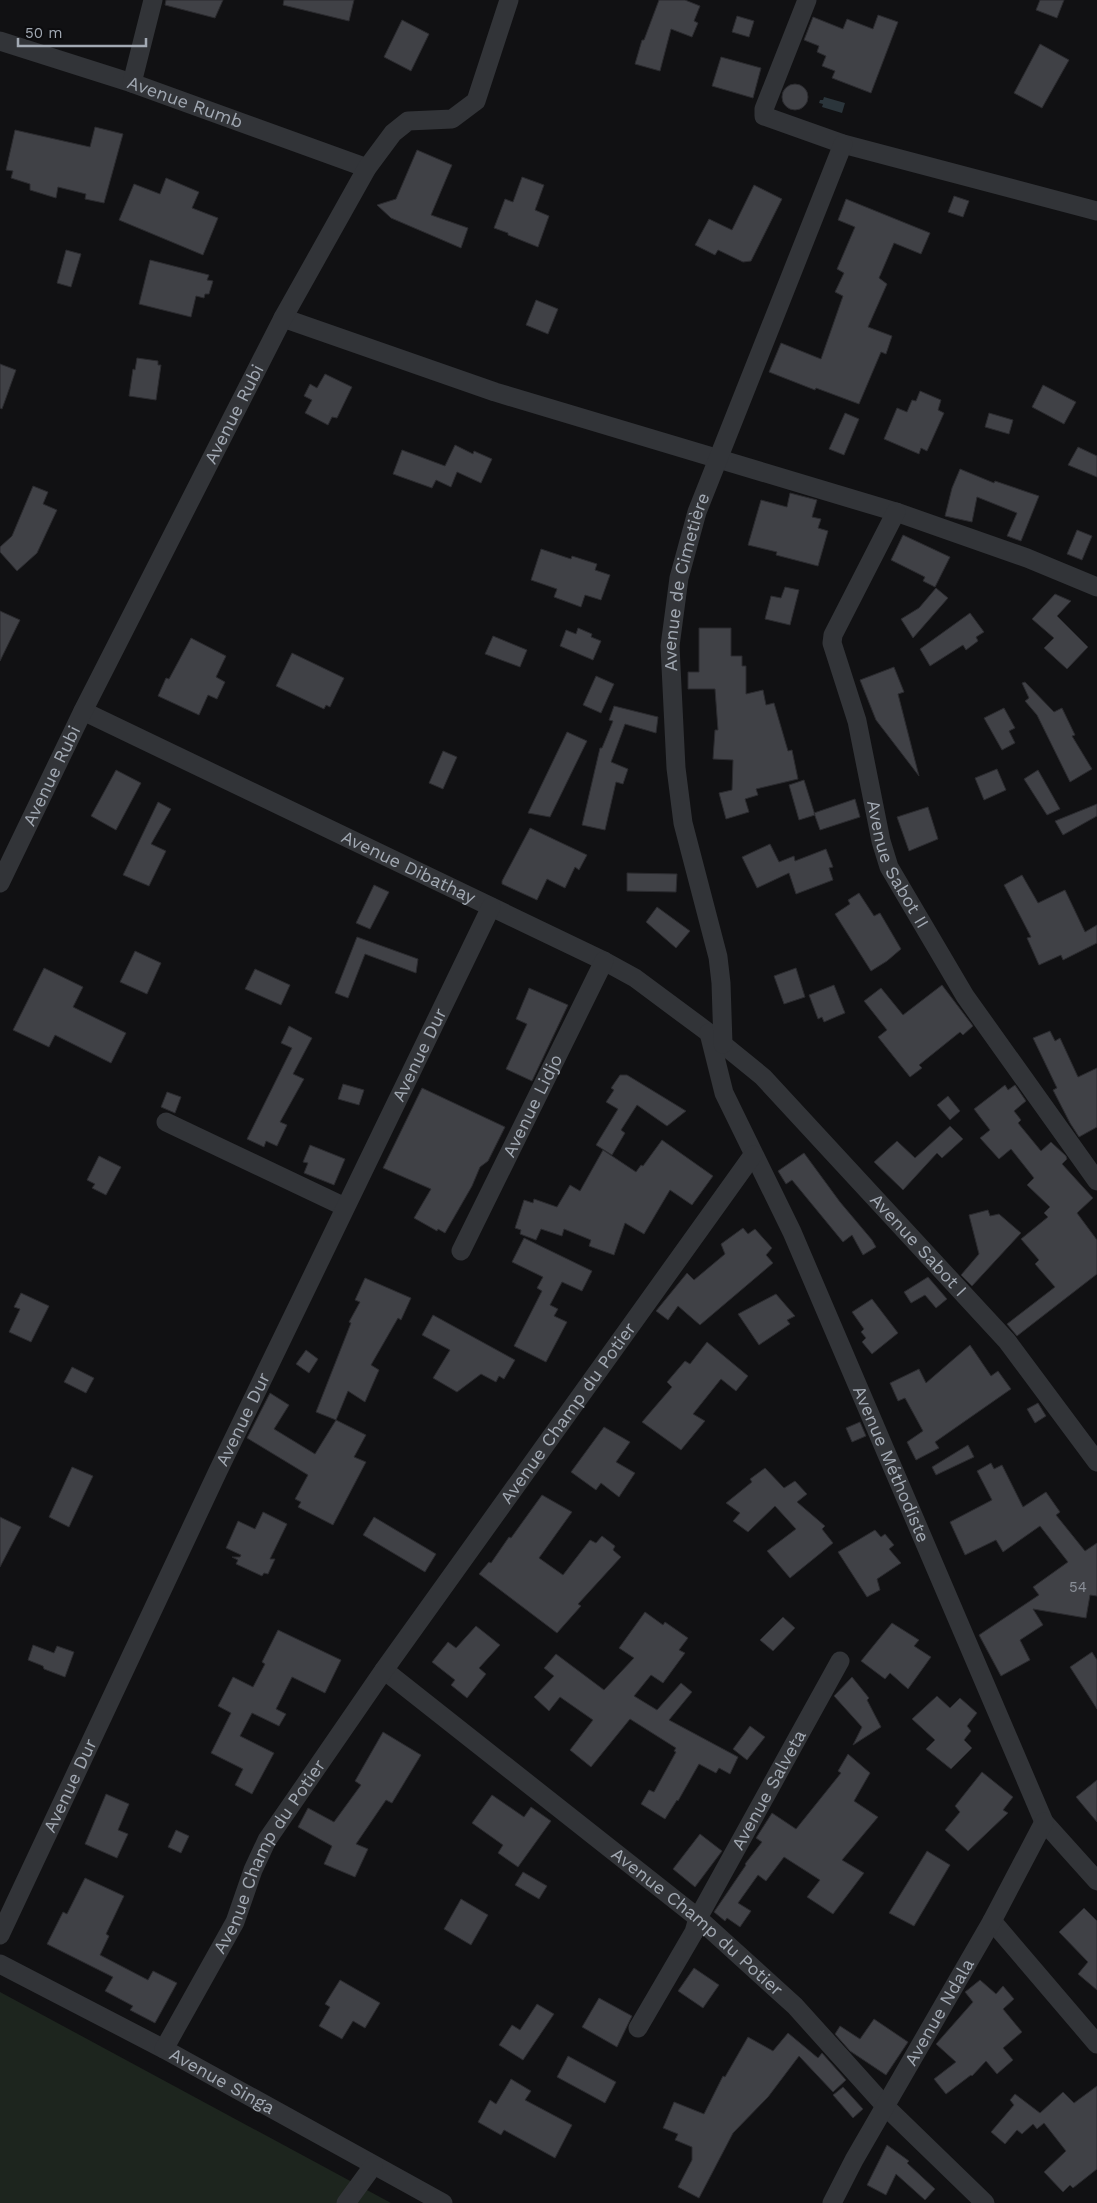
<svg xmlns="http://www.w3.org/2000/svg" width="1097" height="2203" font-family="'Work Sans',sans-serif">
<rect width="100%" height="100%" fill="#111113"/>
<path fill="#1d251e" d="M0,1992L391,2203H0Z"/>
<path fill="#2b353b" d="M824,97L845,103L842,113L822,107L823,104L819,103L820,100H823Z"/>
<path fill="#404146" stroke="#2b2b2f" d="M166,0H223L215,18L165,5Z
M284,0H354L349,21L283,5Z
M659,0H685L700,6L694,21L698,23L692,37L671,29L660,71L635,64L642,40H644Z
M1040,0H1064L1057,18L1036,10Z
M878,15L898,22L871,93L832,78L835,71L822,66L826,56L817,52L819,46L804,40L813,17L843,29L847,19L873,29Z
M737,16L754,21L749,37L732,32Z
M402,20L429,34L411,71L384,57Z
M1040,44L1069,60L1042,108L1014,93Z
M721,57L761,68L753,98L712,86Z
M782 97a13 13 0 1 1 26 0a13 13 0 1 1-26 0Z
M95,127L123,134L104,203L85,199L86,194L58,187L56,198L30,190V184L11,178L13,171L6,170L15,130L90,147Z
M417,150L452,165L431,215L468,228L461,248L391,218L377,205L396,199Z
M522,177L544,185L535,210L549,216L538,247L508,235V233L494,228L505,199L513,202Z
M166,178L199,192L192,208L218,218L203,255L119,220L134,184L160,194Z
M754,185L782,199L751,261L743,262L718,250L715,255L695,245L709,219L732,230Z
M954,196L969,201L963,217L948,212Z
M846,199L930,233L921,254L894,243L879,278L887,284L868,327L892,336L886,354L881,352L859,404L816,388L815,390L769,372L781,343L821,359L843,296L835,292L844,273L837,269L855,227L838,220Z
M66,250L81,254L71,287L57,283Z
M150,260L209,275L207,280L213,281L209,294H205L204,298L196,296L191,317L139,304Z
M536,300L558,309L548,334L526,325Z
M137,358L158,361V365H161L156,400L129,396L133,369L135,370Z
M0,364L16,370L2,409L0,408Z
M325,374L352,387L337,418L332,417L328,425L305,413L312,400L304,396L310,384L317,388Z
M1043,385L1076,402L1064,424L1032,407Z
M920,391L941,400L938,410L944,413L927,451L921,448L919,454L884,439L897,408L907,412L912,400L916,401Z
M845,413L859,419L844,455L829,449Z
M989,413L1013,420L1009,434L985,427Z
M455,445L473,454L474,451L492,459L481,483L457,472L451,487L436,480L432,488L393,474L402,450L445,466Z
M1078,447L1097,456V477L1068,465Z
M960,469L994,483L995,481L1039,496L1021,541L1007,536L1017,513L977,497L972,522L945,516L952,488Z
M33,486L48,492L43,504L57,510L37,553L17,571L0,552V547L12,536Z
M790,493L817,500L812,517L821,519L818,528L828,531L818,566L776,555L777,552L748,545L761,500L787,507Z
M1077,530L1092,536L1082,560L1067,554Z
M903,535L950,557L935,587L923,581L925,577L891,560Z
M541,549L571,559L572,556L597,564L595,570L610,575L601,600L585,595L581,607L554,597L557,589L531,580Z
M785,587L799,590L790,625L765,619L771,596L781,598Z
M936,588L948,598L913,638L901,619L919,608Z
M1055,594L1071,601L1057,616L1088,647L1067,669L1044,648L1054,638L1032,619Z
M0,611L20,620L0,661Z
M970,613L984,632L976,637L978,641L966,650L963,645L930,666L920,649Z
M578,628L592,634L591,637L601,641L593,660L560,646L566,630L576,634Z
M699,628H731V656H742V666H746V694L763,690L766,705L774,703L788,751L792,750L798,779L756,789L758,795L745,799L749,812L726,819L719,793L732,790L733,760L713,759L715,730H718L715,689H688V672H699Z
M493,636L527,650L520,667L485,654Z
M191,638L226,656L216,677L225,682L217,699L208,695L199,715L158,696L166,678L169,679Z
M292,653L344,678L330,707L326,705L324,709L276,686Z
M894,667L904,692L898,694L919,776L876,720L860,680Z
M596,676L614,684L601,713L583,705Z
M1025,682L1054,712L1062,708L1075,735L1072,736L1092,769L1070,782L1037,715L1025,701L1029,698L1022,683Z
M614,706L658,717L656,733L625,724L611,762L628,769L623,784L616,782L605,830L582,825L600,748H602L613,721L609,720Z
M1004,708L1015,728L1009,731L1015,743L1002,750L984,718Z
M567,732L587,741L550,817L528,813Z
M443,751L457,757L443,789L429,783Z
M997,769L1006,790L984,800L975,778Z
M116,770L141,783L116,830L91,816Z
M1038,770L1060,809L1047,815L1024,779Z
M804,780L815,815L799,820L789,785Z
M855,799L860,817L820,830L814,813Z
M158,802L171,809L151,844L166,851L149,886L123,875Z
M1097,804V816L1063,835L1055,821Z
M928,807L938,839L909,851L897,817Z
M530,828L587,855L579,870L575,867L565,888L547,879L537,900L502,884V881Z
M770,844L779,862L794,856L795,861L826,849L833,867L829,868L833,880L796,894L789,873L757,888L742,857Z
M627,873L677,874L676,892L627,891Z
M1022,875L1038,903L1065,890L1085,932L1097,925V943L1063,960L1061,955L1039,965L1027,938L1031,937L1004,885Z
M374,885L389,892L370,929L356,923Z
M859,893L874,916L880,913L901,949L887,961L871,971L835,914L850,904L848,900Z
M657,907L690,931L676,948L646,922Z
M357,937L418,959L416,973L365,954L348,998L335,993Z
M135,951L161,963L147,994L120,982Z
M44,968L83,987L73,1007L126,1033L111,1063L55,1035L49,1047L13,1030Z
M796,968L805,997L784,1004L774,976Z
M255,969L290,985L281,1005L245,989Z
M834,985L845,1013L824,1022L822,1017L818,1019L809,995Z
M942,985L973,1026L963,1035L960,1032L919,1065L922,1068L910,1077L878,1037L887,1030L864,1001L881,988L903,1015Z
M529,988L568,1005L532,1081L506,1069L527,1024L516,1019Z
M289,1026L312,1038L293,1074L304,1079L280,1122L287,1125L277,1146L266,1141L264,1147L247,1139L292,1048L281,1043Z
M1050,1031L1055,1041L1060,1038L1078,1077L1097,1068V1127L1079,1137L1070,1123L1053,1090L1057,1088L1033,1038Z
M620,1075H627L686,1111L667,1126L637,1105L621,1130L625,1133L612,1155L596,1145L618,1109L606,1102L614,1090L611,1088Z
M343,1084L364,1090L359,1105L338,1099Z
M1005,1085L1008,1090L1015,1085L1026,1101L1014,1111L1021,1120L1018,1123L1041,1151L1051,1142L1066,1156L1067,1159L1062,1164L1093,1198L1077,1213L1097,1240V1274L1017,1336L1007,1324L1055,1287L1035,1264L1039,1260L1021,1239L1048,1217L1044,1213L1050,1207L1027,1185L1034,1178L1011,1149L999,1159L980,1138L990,1130L974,1109Z
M422,1088L505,1127L488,1161L480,1167L472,1186L445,1233L438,1229L437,1231L414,1218L431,1189L383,1168Z
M167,1092L181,1097L175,1113L161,1107Z
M948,1096L960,1111L950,1120L937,1105Z
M950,1126L963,1139L942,1158L937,1153L903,1190L874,1162L897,1141L915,1158Z
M662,1140L713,1176L692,1205L670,1190L644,1234L625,1223L614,1255L589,1246L591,1240L564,1229L562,1236L541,1229L536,1240L520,1234L521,1230L515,1228L524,1200L533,1203L534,1199L557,1207L570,1185L580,1191L603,1150L636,1172L641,1165L643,1166Z
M310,1145L345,1159L334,1185L304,1173L308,1163L303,1162Z
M804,1153L840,1202L872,1240L876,1247L863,1255L852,1235L843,1242L792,1180L786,1184L778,1171Z
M99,1156L121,1167L106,1195L92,1188L95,1184L87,1180Z
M988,1210L990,1216L999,1214L1021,1233L972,1286L961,1275L979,1254L969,1215Z
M743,1228L748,1234L755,1229L772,1248L766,1255L773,1263L700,1325L678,1306L668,1320L656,1311L687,1273L694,1280L725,1254L721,1244Z
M524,1238L592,1271L582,1291L562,1282L550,1305L558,1309L554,1316L567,1322L546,1362L514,1346L542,1291L537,1288L543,1277L512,1262Z
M928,1277L947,1299L936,1308L925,1295L911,1303L904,1292Z
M365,1278L411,1298L401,1320L398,1318L371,1365L379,1370L365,1402L348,1391L336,1420L316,1412L351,1323L349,1322L360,1302L355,1300Z
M21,1293L49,1306L31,1342L9,1332L20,1309L14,1307Z
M776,1294L795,1316L787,1320L790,1324L759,1345L738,1314Z
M872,1299L898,1333L872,1354L862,1342L866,1338L861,1332L864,1329L852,1312Z
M433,1315L515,1360L504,1379L499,1376L496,1382L481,1374L457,1392L433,1378L450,1350L422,1335Z
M707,1342L748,1376L736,1391L721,1379L693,1414L705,1421L681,1450L642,1422L672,1387L667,1382L685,1361L690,1364Z
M970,1345L991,1376L998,1371L1011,1389L935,1442L939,1448L916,1460L907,1442L923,1431L905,1398L898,1401L890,1383L919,1369L926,1383Z
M306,1350L318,1359L309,1373L296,1364Z
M72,1367L94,1378L86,1393L64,1382Z
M270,1393L289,1405L274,1429L315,1454L336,1420L366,1435L354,1457L366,1462L333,1525L298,1507L301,1502L295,1499L308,1475L247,1438Z
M1038,1403L1046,1416L1035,1423L1027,1409Z
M860,1422L866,1436L852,1442L846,1428Z
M604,1427L630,1442L616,1462L635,1473L619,1497L601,1483L596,1490L571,1472Z
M968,1445L974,1457L936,1475L932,1467Z
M991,1463L994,1469L1002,1465L1023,1507L1046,1492L1060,1512L1056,1515L1085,1551L1097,1543V1596L1090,1595L1086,1618L1033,1609L1043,1625L1020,1640L1030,1660L1001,1676L979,1635L1039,1595L1033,1587L1068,1562L1040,1526L1003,1552L996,1540L965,1555L950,1522L992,1500L977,1471Z
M72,1467L93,1476L69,1527L49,1517Z
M765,1468L784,1488L795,1481L807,1494L797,1502L825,1526L822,1529L833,1543L790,1578L767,1551L796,1529L775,1506L748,1532L733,1521L740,1513L726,1503L752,1482L750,1479Z
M542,1495L572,1512L539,1558L563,1575L590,1540L596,1543L602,1536L615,1546L613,1550L621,1557L578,1604L581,1606L557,1633L479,1574L489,1562L491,1563L509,1537L511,1538Z
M263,1512L287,1524L270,1559H275L268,1574L264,1573L262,1576L236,1564L238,1560L232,1557H240L241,1555L226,1548L238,1521L255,1529Z
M0,1517L21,1527L0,1567Z
M374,1517L436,1554L425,1572L363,1535Z
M875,1530L881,1537L885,1534L894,1545L889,1549L901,1563L877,1579L880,1590L867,1597L838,1552Z
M645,1612L663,1625L665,1622L688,1638L679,1650L685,1653L663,1683L651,1675L634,1696L657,1710L681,1683L692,1692L669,1720L738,1757L730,1774L719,1768L716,1773L699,1764L678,1801L677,1800L665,1819L641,1804L649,1790L654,1792L676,1752L674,1751L676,1748L630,1719L591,1767L570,1750L593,1720L560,1697L549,1711L534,1697L554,1676L544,1668L556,1654L604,1690L634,1658L619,1648Z
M783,1617L795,1628L773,1651L760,1640Z
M892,1623L919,1640L914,1646L931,1657L908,1689L890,1673L885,1679L861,1661Z
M476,1626L500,1645L479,1668L486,1674L467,1698L451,1685L455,1680L432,1662L448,1642L456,1648Z
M278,1630L341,1660L325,1693L292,1677L276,1709L286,1714L279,1726L252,1713L240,1736L274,1753L252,1794L235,1785L243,1769L211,1753L231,1713L218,1706L233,1677L253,1687L265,1664L262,1662Z
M33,1645L54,1653L57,1646L74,1652L65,1677L44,1669L43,1666L28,1660Z
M1092,1652L1097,1660V1709L1070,1667Z
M852,1677L869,1698L867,1700L881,1727L853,1745L862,1727L834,1696Z
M937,1696L950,1708L960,1698L977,1713L967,1726L971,1731L964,1740L972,1748L951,1769L926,1749L935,1740L912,1719Z
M750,1726L765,1737L747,1760L733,1749Z
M383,1732L421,1755L392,1803L386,1800L356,1844L368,1849L355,1877L324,1864L332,1846L298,1827L308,1808L334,1822L361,1785L355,1781Z
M848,1754L870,1773L854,1801L878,1817L842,1860L864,1873L833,1914L807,1897L820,1880L784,1857L766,1881L758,1875L738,1903L751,1911L740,1927L727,1918L725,1921L714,1912L746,1865L745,1864L762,1842L756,1838L772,1813L796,1829L841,1773L838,1771Z
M982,1772L1013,1797L1003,1810L1008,1813L968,1851L945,1830L960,1812L955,1806Z
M1097,1780V1822L1076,1797Z
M106,1794L129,1804L118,1830L128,1834L117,1858L85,1844Z
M492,1795L524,1817L531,1807L551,1821L518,1867L498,1853L503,1845L472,1823Z
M176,1830L189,1836L181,1853L168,1847Z
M700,1834L722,1851L695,1887L673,1869Z
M927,1851L950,1865L914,1926L889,1913Z
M523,1872L547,1886L539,1899L515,1885Z
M85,1878L124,1896L106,1934L109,1936L100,1955L148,1980L153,1971L177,1983L155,2023L130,2010L133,2006L105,1991L113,1977L47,1944L63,1912L67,1914Z
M461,1899L488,1915L471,1945L444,1929Z
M1084,1908L1097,1921V1990L1078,1974L1088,1962L1059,1932Z
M694,1968L719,1985L703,2008L678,1991Z
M340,1980L380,2003L365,2028L353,2021L342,2039L319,2026L330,2007L325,2004Z
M980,1980L996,1994L1003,1986L1014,1999L1003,2009L1022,2032L1003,2048L1013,2060L997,2074L986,2061L972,2076L971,2075L946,2094L934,2079L956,2062L936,2044L973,2002L965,1992Z
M599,1998L632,2016L617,2047L582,2027Z
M537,2004L554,2014L523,2060L499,2045L512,2025L520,2030Z
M874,2019L908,2042L886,2075L850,2051L835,2034L840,2026L860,2039Z
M788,2033L818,2058L822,2053L846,2080L833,2092L799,2056L768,2097L733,2133L699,2198L678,2187L692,2160V2147L675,2140L678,2134L663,2128L674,2102L704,2114L723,2076L725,2077L748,2037L773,2051Z
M568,2056L616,2082L605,2103L557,2077Z
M511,2079L531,2091L525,2100L572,2125L555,2158L504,2130L501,2135L478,2122L490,2100L496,2104Z
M1097,2086V2169L1073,2188L1070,2185L1063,2192L1044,2172L1066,2151L1044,2123L1037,2129L1033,2124L1022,2134L1017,2130L1005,2144L991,2132L1014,2105L1010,2100L1015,2094L1040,2113L1063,2092L1074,2103Z
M843,2087L863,2109L853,2118L833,2095Z
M887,2145L909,2161L907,2163L935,2189L925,2200L896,2174L886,2195L867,2185Z"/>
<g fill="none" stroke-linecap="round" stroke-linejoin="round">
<g stroke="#323438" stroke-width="19">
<path d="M807,0L764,109V116L843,144L1097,211"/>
<path id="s1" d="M0,41L132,83L367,168"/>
<path d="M132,83L153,0"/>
<path d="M283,318L495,392L896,512L1027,558L1097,587"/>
<path id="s2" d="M896,512L833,635L832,643L857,721L881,841L889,867L965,996L1097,1181"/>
<path id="s3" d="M83,711L604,961L635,978L709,1033L763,1077L1007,1341L1097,1462"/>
<path id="s4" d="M0,883L83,711L283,318L367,168L393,133L408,121L452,119L476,101L509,0"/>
<path id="s5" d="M709,1033L724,1093L792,1232L1044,1822L1097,1881"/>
<path id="s6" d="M723,1044L721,983L718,957L683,823L676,768L670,646L679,578L697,512L843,144"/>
<path d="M166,1122L345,1207"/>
<path id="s7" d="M461,1251L604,961"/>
<path id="s8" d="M384,1670L698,1918L795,2006L886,2107L985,2203"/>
<path d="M992,1921L1097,2044"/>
<path id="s9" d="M0,1935L218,1471L491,907"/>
<path id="s10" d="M0,1964L164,2049L443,2203"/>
<path id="s11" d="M638,2028L694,1932L698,1918L840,1661"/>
<path id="s12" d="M164,2049L235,1922L253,1870L267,1840L384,1670L753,1155"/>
<path d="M346,2203L373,2166"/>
<path id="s13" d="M832,2203L854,2160L992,1921L1044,1822"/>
</g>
</g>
<g text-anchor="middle" stroke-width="4" stroke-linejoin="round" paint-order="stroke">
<g font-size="15" fill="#8a8f98">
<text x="1078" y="1592">54</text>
</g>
<g font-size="18" fill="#a2a9b3" stroke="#0c0c0e">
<text dy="6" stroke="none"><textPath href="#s1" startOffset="195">Avenue Rumb</textPath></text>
<text dy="6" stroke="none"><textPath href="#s4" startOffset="524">Avenue Rubi</textPath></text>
<text dy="6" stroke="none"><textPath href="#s6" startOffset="469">Avenue de Cimetière</textPath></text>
<text dy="6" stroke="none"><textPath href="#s4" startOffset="119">Avenue Rubi</textPath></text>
<text dy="6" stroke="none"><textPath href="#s2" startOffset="378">Avenue Sabot II</textPath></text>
<text dy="6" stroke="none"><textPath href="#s3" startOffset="361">Avenue Dibathay</textPath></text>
<text dy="6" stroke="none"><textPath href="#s9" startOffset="975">Avenue Dur</textPath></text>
<text dy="6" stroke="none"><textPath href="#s7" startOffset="162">Avenue Lidjo</textPath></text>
<text dy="6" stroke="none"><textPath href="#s3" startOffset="1004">Avenue Sabot I</textPath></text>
<text dy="6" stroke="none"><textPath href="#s12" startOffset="756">Avenue Champ du Potier</textPath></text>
<text dy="6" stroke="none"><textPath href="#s9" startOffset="570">Avenue Dur</textPath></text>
<text dy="6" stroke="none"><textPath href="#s5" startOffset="469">Avenue Méthodiste</textPath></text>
<text dy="6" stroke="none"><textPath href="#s9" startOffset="165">Avenue Dur</textPath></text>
<text dy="6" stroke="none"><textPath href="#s11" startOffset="272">Avenue Salveta</textPath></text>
<text dy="6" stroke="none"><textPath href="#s12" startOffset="220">Avenue Champ du Potier</textPath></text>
<text dy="6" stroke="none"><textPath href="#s8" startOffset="402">Avenue Champ du Potier</textPath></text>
<text dy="6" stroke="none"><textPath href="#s13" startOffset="219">Avenue Ndala</textPath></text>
<text dy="6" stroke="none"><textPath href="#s10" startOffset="251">Avenue Singa</textPath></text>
</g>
</g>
<path d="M18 38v8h128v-8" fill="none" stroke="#a2a9b3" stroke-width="2.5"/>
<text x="25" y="38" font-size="15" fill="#a2a9b3" stroke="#0c0c0e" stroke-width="4" paint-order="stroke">50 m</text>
</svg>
